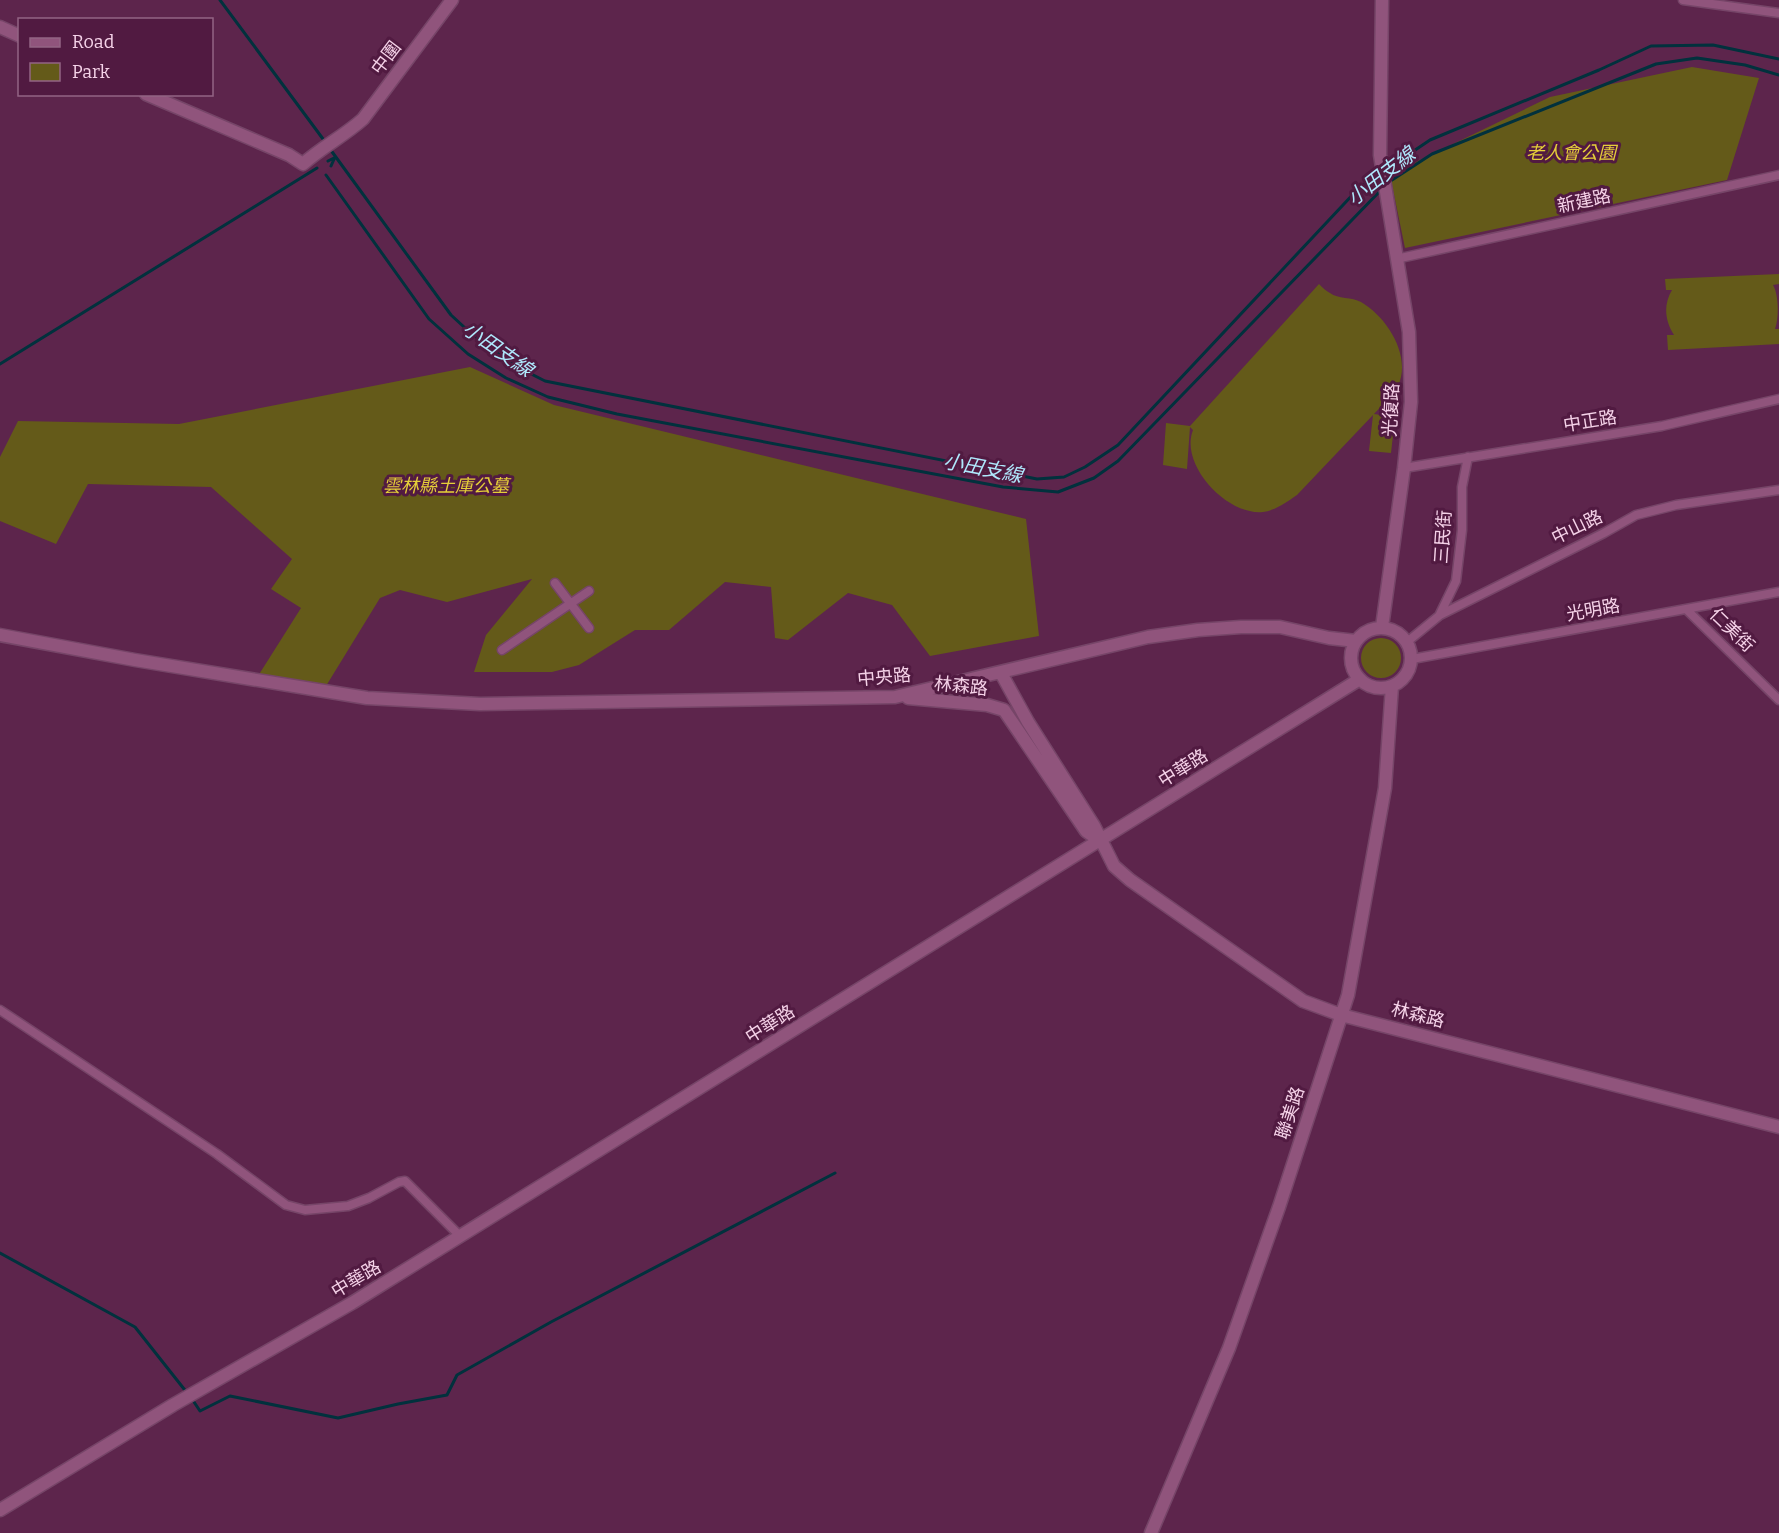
<svg xmlns="http://www.w3.org/2000/svg" width="1779" height="1533" font-family="Bitter,'Noto Sans TC',serif">
<rect width="100%" height="100%" fill="#5d254c"/>
<path fill="#645a19" d="M1692,67L1759,78L1727,180L1405,248L1391,180L1416,162L1550,97Z
M1779,274V284L1773,285C1779,295 1779,318 1775,329H1779V344L1668,350L1667,335H1674C1665,321 1663,305 1672,290H1666L1665,279Z
M1319,284C1322,287 1326,291 1330,293C1338,299 1352,297 1361,302C1387,317 1412,356 1398,386C1393,397 1382,405 1374,414L1395,417L1391,453L1369,451L1373,415L1297,495C1287,502 1276,510 1263,512C1228,516 1179,465 1193,430L1190,427L1187,469L1163,465L1166,423L1190,426Z
M470,367L554,405L1026,519L1039,636L930,656L892,605L848,593L788,640L775,638L771,587L725,582L669,630H635L579,665L552,672H474L486,635L532,579L447,602L400,590L380,598L326,686L258,676L301,608L271,589L292,559L211,487L88,484L56,544L0,521V457L18,421L179,424Z
M1361 658a20 20 0 1 1 40 0a20 20 0 1 1-40 0Z"/>
<g fill="none" stroke-linecap="round" stroke-linejoin="round">
<path stroke="#01313d" stroke-width="3" d="M220,0L326,143
M330,149L451,315C480,343 509,364 545,381L1037,479L1064,477L1085,467L1118,445L1358,189L1379,174
M328,161L334,158
M331,166L335,157
M1387,169L1430,140L1599,70L1651,46L1713,45L1779,59
M326,175L429,319L468,354L506,378L548,397L617,414L1003,487L1058,492L1094,478L1118,461L1382,189
M1389,182L1432,154L1656,64L1697,58L1745,65L1779,75
M0,364L317,168
M0,1253L135,1327L188,1394
M192,1399L200,1411L230,1396L338,1418L398,1404L447,1395L457,1375L551,1322L835,1173"/>
<g stroke="#764568" stroke-width="11">
<path id="street" d="M1683,0L1779,13
M1396,259L1779,175
M1404,468L1662,426L1779,399
M555,583L589,628
M1687,610L1779,700
M1440,614L1456,581L1462,530V487L1468,457
M1407,642L1440,615L1604,533L1636,515L1676,505L1779,490
M502,650L589,591
M1412,659L1779,592
M0,1010L217,1154L286,1205L305,1210L348,1206L369,1198L399,1182L405,1181L460,1236"/>
</g>
<g stroke="#764568" stroke-width="15">
<path id="secondary" d="M0,27L20,36
M146,94L289,155L303,164C322,147 344,136 363,119L452,0
M1382,627L1404,468L1411,402L1409,332L1380,155L1382,0
M1351 658a30 30 0 1 1 60 0a30 30 0 1 1-60 0Z
M0,635L135,660L367,698L480,704L895,697L1148,637L1198,630L1241,627H1280L1329,638L1356,641
M1001,673L1028,722L1094,826L1114,866L1130,880L1303,1001L1341,1015L1779,1127
M908,698L987,705L1004,710L1086,831L1099,840
M0,1510L173,1405L352,1303L1360,679
M1151,1533L1229,1348L1279,1207L1348,995L1385,788L1392,686"/>
</g>
<use href="#street" stroke="#90547c" stroke-width="8"/>
<use href="#secondary" stroke="#90547c" stroke-width="12"/>
</g>
<g text-anchor="middle" stroke-width="6" stroke-linejoin="round" paint-order="stroke">
<g font-size="18" fill="#f5d2e8" stroke="#511a41">
<text transform="translate(386 58) rotate(-53)" y="6">中圍</text>
<text transform="translate(1584 201) rotate(-12)" y="6">新建路</text>
<text transform="translate(1391 410) rotate(-87)" y="6">光復路</text>
<text transform="translate(1590 421) rotate(-9)" y="6">中正路</text>
<text transform="translate(1577 527) rotate(-26)" y="6">中山路</text>
<text transform="translate(1443 537) rotate(-86)" y="6">三民街</text>
<text transform="translate(1593 610) rotate(-10)" y="6">光明路</text>
<text transform="translate(1732 630) rotate(44)" y="6">仁美街</text>
<text transform="translate(884 677) rotate(-5)" y="6">中央路</text>
<text transform="translate(961 686) rotate(6)" y="6">林森路</text>
<text transform="translate(1183 768) rotate(-32)" y="6">中華路</text>
<text transform="translate(1418 1015) rotate(14)" y="6">林森路</text>
<text transform="translate(770 1024) rotate(-32)" y="6">中華路</text>
<text transform="translate(1290 1113) rotate(-72)" y="6">聯美路</text>
<text transform="translate(356 1279) rotate(-31)" y="6">中華路</text>
</g>
<g font-size="18" font-style="italic" fill="#e5cf39" stroke="#511a41">
<text x="1571" y="159">老人會公園</text>
<text x="446" y="492">雲林縣土庫公墓</text>
</g>
<g font-size="20" font-style="italic" fill="#afe8fc" stroke="#511a41">
<text transform="translate(1381 176) rotate(-38)" y="7">小田支線</text>
<text transform="translate(498 349) rotate(35)" y="7">小田支線</text>
<text transform="translate(983 468) rotate(11)" y="7">小田支線</text>
</g>
</g>
<rect x="18" y="18" width="195" height="78" fill="#511a41" stroke="#936484" stroke-width="1.5"/>
<rect x="30" y="38" width="30" height="9" fill="#90547c" stroke="#936484" stroke-width="1.5"/>
<text x="72" y="48" font-size="18" fill="#f5d2e8">Road</text>
<rect x="30" y="63" width="30" height="18" fill="#645a19" stroke="#936484" stroke-width="1.5"/>
<text x="72" y="78" font-size="18" fill="#f5d2e8">Park</text>
</svg>
